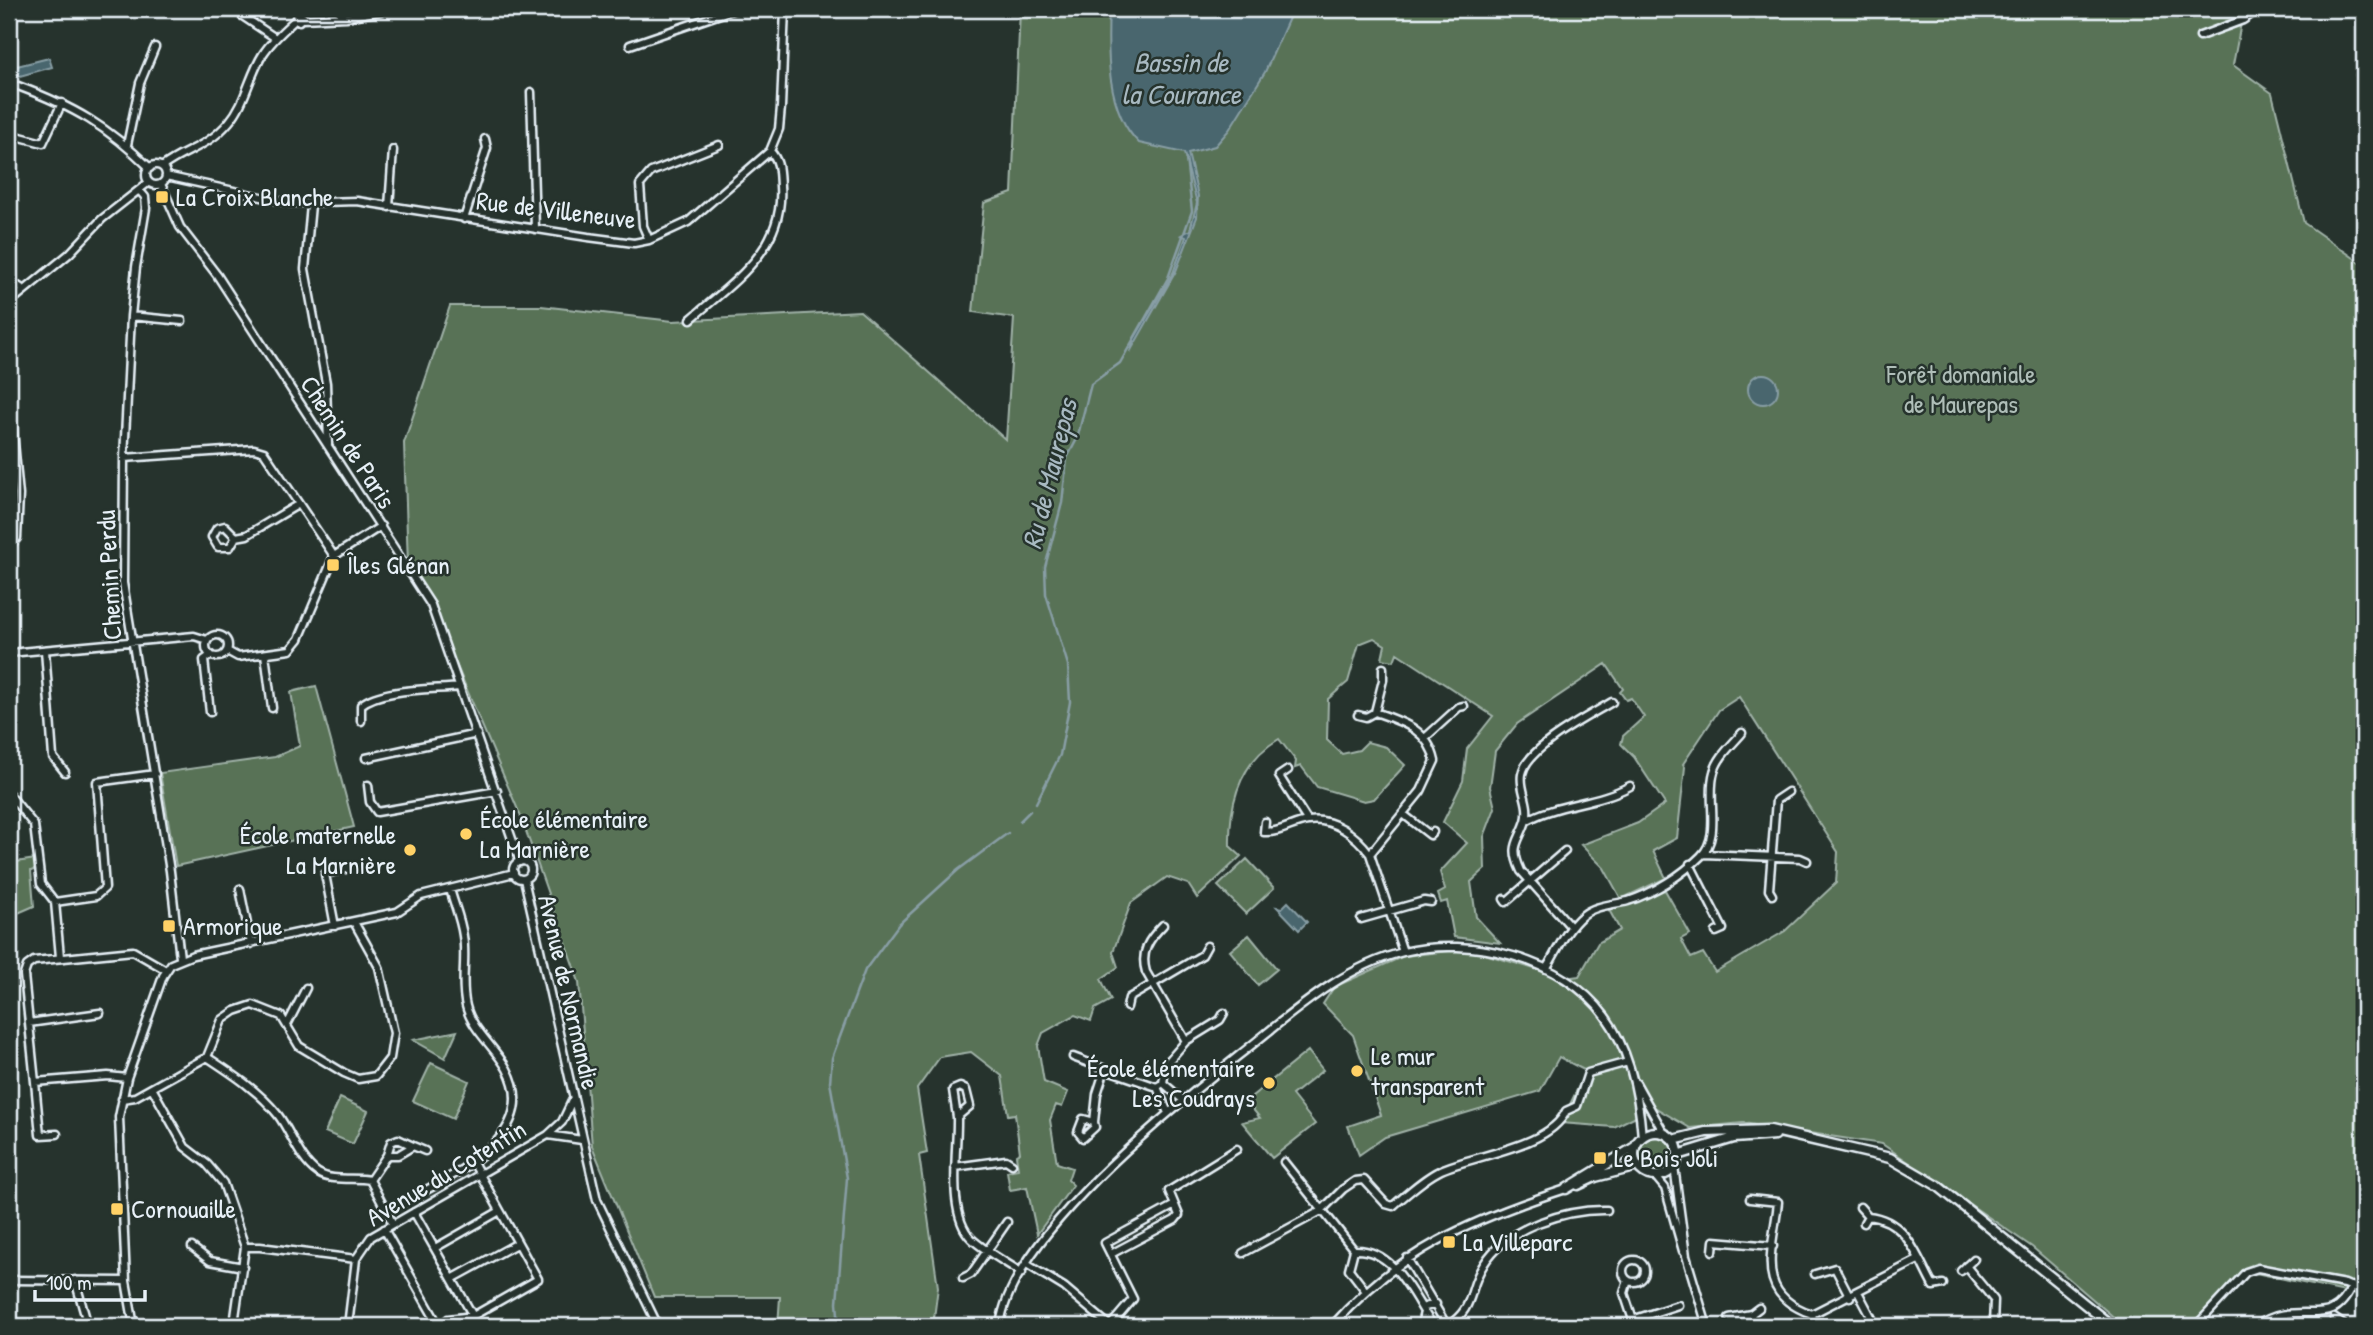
<svg xmlns="http://www.w3.org/2000/svg" width="2373" height="1335" font-family="'Patrick Hand',sans-serif">
<rect width="100%" height="100%" fill="#26332d"/>
<filter id="ink" filterUnits="userSpaceOnUse"><feTurbulence type="fractalNoise" baseFrequency=".0143" numOctaves="2"/><feDisplacementMap in="SourceGraphic" scale="14" xChannelSelector="R" yChannelSelector="G"/><feConvolveMatrix kernelMatrix="1 2 1 2 8 2 1 2 1" color-interpolation-filters="sRGB"/></filter>
<g filter="url(#ink)">
<path fill="#597257" stroke="#a0b2a8" stroke-width="2" d="M1020,9H2234L2241,23L2233,65L2272,93L2304,223L2364,265V1296L2246,1271L2190,1326H2124L2032,1247L1882,1144L1743,1123L1690,1128L1654,1107L1614,1127L1561,1123L1586,1071L1559,1057L1540,1091L1385,1137L1359,1155L1348,1126L1381,1115L1353,1035L1323,1004L1334,987L1404,956L1468,949L1565,978L1579,976L1598,943L1620,930L1609,910L1665,890L1690,934L1681,939L1691,958L1703,953L1715,972L1785,931L1836,883L1838,852L1739,697L1719,710L1683,764L1685,767L1677,838L1653,851L1666,878L1621,899L1604,868L1581,845L1638,823L1665,804L1634,757L1621,744L1623,736L1644,717L1631,698L1626,700L1620,692L1623,689L1606,664L1517,724L1495,751L1490,787L1495,808L1484,837L1485,869L1471,882L1476,917L1500,943L1454,937L1447,901L1441,903L1438,894L1445,890L1440,872L1467,843L1443,822L1463,781L1467,749L1493,716L1397,653L1394,661L1382,659L1385,645L1374,638L1359,644L1348,682L1328,699L1327,740L1342,754L1359,750L1367,742L1386,747L1405,765L1374,799L1364,801L1317,787L1301,766L1295,768L1296,761L1279,739C1239,762 1229,803 1230,846L1241,856L1197,898L1188,884L1167,877L1131,903L1113,952L1118,967L1101,979L1111,1000L1095,1009L1091,1021L1075,1015L1043,1033L1038,1046L1044,1082L1068,1092L1062,1107L1056,1105L1050,1120L1057,1163L1072,1168L1068,1180L1073,1185L1037,1234L1027,1187L1010,1190L1007,1171L1018,1169L1016,1155L1020,1153L1015,1114L1008,1115L1002,1076L971,1052L940,1057L917,1089L927,1153L919,1155L938,1287L933,1326H778L780,1297H654L592,1146L579,982L521,817L436,617L408,566L404,443L450,306H541L673,321L860,311L1006,440L1014,318L973,312L984,203L1012,193Z
M316,686L354,827L176,866L160,773L275,757L300,746L291,692Z
M9,853L16,862L36,859V869L31,871L34,906L9,917Z
M1247,859L1274,888L1246,914L1218,886Z
M1249,935L1277,969L1258,985L1230,951Z
M457,1031L445,1058L413,1040Z
M1308,1051L1323,1070L1292,1095L1315,1124L1272,1158L1242,1122L1260,1118L1246,1101Z
M431,1063L469,1081L453,1119L413,1101Z
M340,1098L368,1111L353,1144L325,1132Z
M1640 1153a16 16 0 1 1 32 0a16 16 0 1 1-32 0Z"/>
<path fill="#48666e" stroke="#889ea5" stroke-width="2" d="M1109,9H1293L1265,72L1229,130L1215,146L1188,153L1198,196L1197,217L1176,271L1130,352L1134,339L1173,273L1186,237L1181,235L1190,230L1197,203L1184,153L1139,143C1106,111 1107,51 1109,9Z
M9,49L13,67L49,58L52,67L9,79Z
M1748 389a15 15 0 1 1 30 0a15 15 0 1 1-30 0Z
M1288,902L1307,922L1299,930L1277,907L1282,908Z"/>
<g fill="none" stroke-linecap="round" stroke-linejoin="round">
<path stroke="#889ea5" stroke-width="2.5" d="M1036,803L1060,755L1070,702L1068,665L1046,594L1045,567L1062,503L1067,458L1077,439L1091,384L1120,363L1168,278L1192,211L1186,158
M1020,821L1030,811
M839,1326L837,1303L847,1178L830,1082L832,1058L865,970L899,924L958,870L1008,833"/>
<g stroke="#e8f1f8" stroke-width="11">
<path id="minor" d="M232,9L274,37
M336,9L346,17
M299,14L303,17L299,21L296,18Z
M302,19L346,17L393,9
M2200,36L2243,20L2259,9
M630,45L735,9
M2360,75H2364
M9,86H18C74,107 107,126 150,168
M531,92L535,229
M9,134L43,143L62,103
M127,145L140,83L155,47
M146 175a10 10 0 1 1 20 0a10 10 0 1 1-20 0Z
M162,167C186,149 207,148 229,122C246,102 249,76 263,54C272,40 284,30 296,19
M166,176L289,203L357,201L588,237L634,243L649,240L688,222L770,151L779,129L781,107L785,9
M161,184L180,227L217,275L431,605L520,862
M139,190L145,197L146,208L136,267L131,316L124,458L123,583L170,871L180,958
M311,205L305,269L326,383L328,444
M389,207L393,150
M464,219L487,148L485,139
M649,240L643,226L640,185L651,172L719,145
M9,280L24,290
M9,303L69,254L102,219L149,182
M131,316L182,321
M691,319C733,282 785,249 780,186C779,172 780,161 770,151
M9,389L19,495L17,538L9,547
M124,458L254,449L264,452L334,556
M236,537L225,526L217,528L212,537L218,547H230L236,537L247,535L299,504
M206 646a11 11 0 1 1 22 0a11 11 0 1 1-22 0Z
M45,650L53,757L65,772
M227,651L238,657L290,650L299,639L334,556L381,526
M9,653L194,636L207,640
M265,654L272,708
M210,712L204,660L211,655
M1375,712L1383,680V668
M1358,715L1366,717L1375,712C1403,722 1428,729 1435,761L1421,791L1370,854
M361,721V705C381,688 434,690 460,687
M1426,737L1459,707L1464,706
M366,758L477,734
M1288,770L1279,776L1307,820
M368,785L370,802L377,812L497,791
M9,794L34,825L41,884L55,902L60,957
M1403,814L1430,835L1433,832
M1526,821C1558,803 1597,804 1630,786
M1265,822L1264,832C1281,833 1292,823 1308,821C1333,817 1356,835 1370,854L1403,952
M1704,854L1800,858L1807,861
M513 870a9 9 0 1 1 18 0a9 9 0 1 1-18 0Z
M1690,864L1723,929L1716,932
M524,879L597,1200L658,1326
M240,889L251,944
M1772,895L1769,890L1776,800L1788,792
M1504,899L1506,902L1565,851
M55,902L96,896L105,888L97,782L155,774
M1361,919L1424,901L1431,902
M335,926L325,874L350,868
M1571,927L1521,871C1509,845 1519,843 1526,821C1531,803 1519,790 1522,774C1527,747 1589,716 1612,702
M1546,969C1557,951 1566,929 1583,915C1595,905 1613,905 1628,901C1654,893 1682,875 1701,856C1722,835 1706,798 1714,772C1718,757 1732,745 1742,733
M1127,1007L1129,998L1202,955L1207,946
M29,1023L100,1013
M287,1025L306,988
M1186,1041L1220,1020L1224,1013
M207,1057C233,1074 259,1091 278,1115C291,1132 299,1160 318,1173C332,1182 354,1177 370,1180L393,1224
M1073,1057L1105,1069
M127,1078L108,1076L35,1082L24,975L27,966L34,961L133,951L166,970
M35,1082L40,1135L57,1134
M1163,1083L1183,1100
M1636,1083L1664,1133
M960,1087L966,1090L970,1106L957,1117L953,1090Z
M1157,1087L1163,1083L1166,1064L1186,1041L1146,972C1140,952 1149,939 1163,925
M1157,1087L1168,1113
M152,1088L185,1147L207,1164L223,1183L245,1247
M122,1099L135,1097L207,1057L222,1020L235,1011L253,1005L281,1016L299,1046L344,1073L358,1079L376,1076L390,1058L394,1033L379,967L354,922
M957,1117C958,1150 946,1215 972,1239C986,1252 1006,1262 1022,1273
M1094,1122L1095,1127L1083,1138L1078,1132L1083,1119L1094,1122L1097,1094L1105,1069L1157,1087
M548,1135L582,1140
M387,1155L391,1142L398,1139L413,1146
M1284,1162L1354,1250
M1674,1166L1686,1256L1707,1326
M955,1167L1006,1160L1012,1164
M1655,1176L1665,1188L1683,1251
M370,1180L387,1155H398L413,1146L425,1151
M1750,1199L1778,1202C1773,1252 1753,1294 1812,1314
M1860,1207L1868,1216L1864,1223
M387,1211C435,1183 546,1142 507,1069C495,1047 472,1030 466,1006C460,983 467,959 463,936C461,920 454,904 450,889
M414,1212L473,1316
M1868,1216C1907,1220 1916,1255 1933,1286L1943,1284
M384,1229L439,1326
M192,1247L210,1261L243,1267
M435,1248L500,1211
M1354,1250C1395,1248 1413,1297 1433,1326
M1354,1250L1349,1269L1365,1290
M1713,1251L1714,1241L1773,1246
M1243,1253L1321,1211L1343,1189L1355,1181L1364,1180L1386,1204L1393,1206C1407,1194 1424,1178 1441,1170C1474,1155 1550,1147 1566,1111L1577,1106L1588,1073L1628,1062
M1111,1254L1175,1220L1179,1215L1169,1191L1237,1149
M1407,1258L1447,1326
M1623 1271a11 11 0 1 1 22 0a11 11 0 1 1-22 0Z
M1028,1265L1064,1287L1110,1326L1133,1299L1105,1243L1173,1206
M1966,1266L1994,1300L1993,1326
M1961,1271L1974,1259
M1815,1274L1835,1268L1850,1297
M963,1278L971,1274L1007,1222
M452,1279L518,1243
M9,1280L126,1281
M75,1280L88,1326
M1628,1280L1624,1293L1635,1326
M1858,1292L1876,1326
M1751,1314L1759,1308
M9,1316L14,1326
M1729,1318L1751,1314L1754,1326
M2334,1318L2345,1326
M1632,1320L1678,1305
M134,1326L126,1281L119,1117L127,1078L163,976L171,964L193,955L397,912L421,896L514,873
M238,1326L235,1317L245,1247H260L356,1259
M348,1326L356,1259L371,1237L548,1135L562,1122L572,1101
M439,1326L448,1319L473,1316L538,1279L473,1162
M1000,1326C1010,1238 1170,1110 1238,1056C1288,1017 1339,968 1403,952C1471,936 1563,958 1605,1016C1630,1050 1639,1096 1642,1137
M1332,1326C1399,1250 1471,1220 1566,1189
M1421,1326L1425,1307L1436,1304
M1447,1326C1476,1308 1467,1290 1484,1264C1506,1227 1567,1209 1607,1210
M1814,1326L1812,1314L1918,1260
M2196,1326L2246,1272L2258,1268L2345,1284L2364,1292
M2256,1326C2300,1296 2330,1335 2352,1286"/>
</g>
<g stroke="#e8f1f8" stroke-width="13">
<path id="tertiary" d="M1634 1154a22 22 0 1 1 44 0a22 22 0 1 1-44 0Z
M1673,1140L1706,1132L1770,1130L1890,1158L1938,1186L2112,1326
M1678,1155L1734,1138L1775,1135
M1578,1185L1595,1177L1638,1166
M1566,1189L1635,1147"/>
</g>
<use href="#minor" stroke="#26332d" stroke-width="6"/>
<use href="#tertiary" stroke="#26332d" stroke-width="8"/>
</g>
</g>
<g fill="#ffd166" stroke="#26332d" stroke-width="2.5">
<rect x="155" y="190" width="14" height="14" rx="3.5"/>
<rect x="326" y="558" width="14" height="14" rx="3.5"/>
<circle cx="466" cy="834" r="7"/>
<circle cx="410" cy="850" r="7"/>
<rect x="162" y="919" width="14" height="14" rx="3.5"/>
<circle cx="1357" cy="1071" r="7"/>
<circle cx="1269" cy="1083" r="7"/>
<rect x="1593" y="1151" width="14" height="14" rx="3.5"/>
<rect x="110" y="1202" width="14" height="14" rx="3.5"/>
<rect x="1442" y="1235" width="14" height="14" rx="3.5"/>
</g>
<g text-anchor="middle" stroke-width="5" stroke-linejoin="round" paint-order="stroke">
<g font-size="26" fill="#e8f1f8" stroke="#26332d" text-anchor="start">
<text x="176" y="206">La Croix Blanche</text>
<text x="347" y="574">Îles Glénan</text>
<text x="480" y="828">École élémentaire<tspan x="480" dy="30">La Marnière</tspan></text>
<text x="396" y="844" text-anchor="end">École maternelle<tspan x="396" dy="30">La Marnière</tspan></text>
<text x="183" y="935">Armorique</text>
<text x="1371" y="1065">Le mur<tspan x="1371" dy="30">transparent</tspan></text>
<text x="1255" y="1077" text-anchor="end">École élémentaire<tspan x="1255" dy="30">Les Coudrays</tspan></text>
<text x="1614" y="1167">Le Bois Joli</text>
<text x="131" y="1218">Cornouaille</text>
<text x="1463" y="1251">La Villeparc</text>
</g>
<g font-size="26" fill="#e8f1f8" stroke="#26332d">
<text transform="translate(556 210) rotate(7)" y="9">Rue de Villeneuve</text>
<text transform="translate(348 442) rotate(57)" y="9">Chemin de Paris</text>
<text transform="translate(109 575) rotate(-93)" y="9">Chemin Perdu</text>
<text transform="translate(569 992) rotate(77)" y="9">Avenue de Normandie</text>
<text transform="translate(446 1173) rotate(-31)" y="9">Avenue du Cotentin</text>
</g>
<g font-size="26" fill="#afbeb8" stroke="#26332d">
<text x="1961" y="383">Forêt domaniale<tspan x="1961" dy="30">de Maurepas</tspan></text>
</g>
<g font-size="28" font-style="italic" fill="#a8b9c1" stroke="#26332d">
<text x="1181" y="72">Bassin de<tspan x="1181" dy="32">la Courance</tspan></text>
<text transform="translate(1049 474) rotate(-76)" y="10">Ru de Maurepas</text>
</g>
</g>
<rect width="2373" height="1335" fill="none" stroke="#26332d" stroke-width="35"/>
<rect x="18" y="18" width="2338" height="1300" fill="none" stroke="#e8f1f8" stroke-width="2.5" filter="url(#ink)"/>
<path d="M35 1290v10h110v-10" fill="none" stroke="#e8f1f8" stroke-width="3.5"/>
<text x="46" y="1290" font-size="21" fill="#e8f1f8" stroke="#26332d" stroke-width="5" paint-order="stroke">100 m</text>
</svg>
